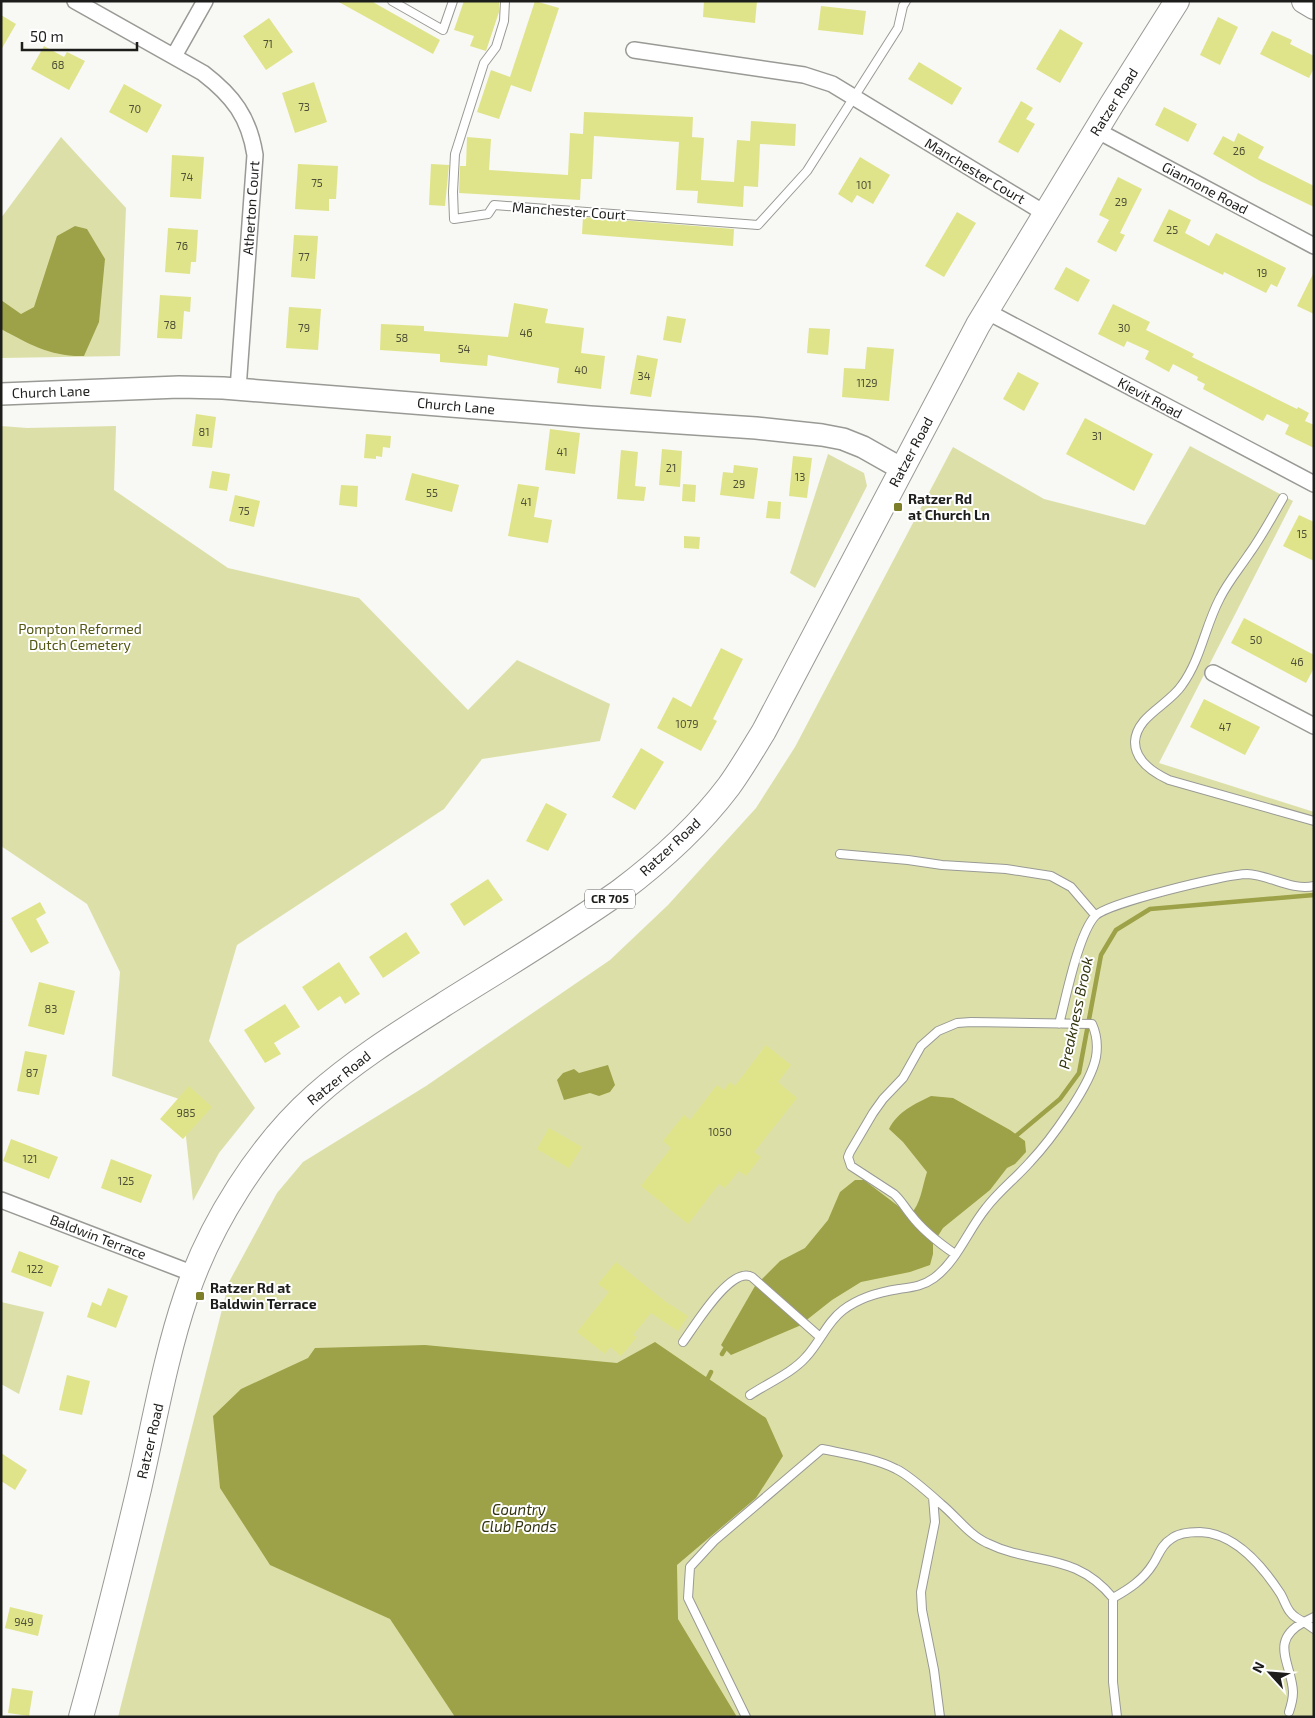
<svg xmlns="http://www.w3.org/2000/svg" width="1315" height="1718" font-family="'Exo 2',sans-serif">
<rect width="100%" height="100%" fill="#f8f8f4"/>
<path fill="#dce0a8" d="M61,137L126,208L120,356L1,358V218Z
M1,426L27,428L116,426L114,490L228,568L359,598L468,710L517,660L610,704L600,741L482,759L444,809L237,945L209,1041L255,1108L219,1153L193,1201L182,1100L112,1076L120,972L87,904L1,846Z
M1190,446L1293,501L1159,763L1314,812V1717H118L229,1282L277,1193L303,1162L426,1086L610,960L668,905L756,808L795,747L953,447L1044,499L1145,525Z
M828,454L864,473L867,486L815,588L790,573Z
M1,1302L44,1312L19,1394L1,1384Z"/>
<path fill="#9da147" d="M75,226L87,229L105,259L99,322L84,356C51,357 29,344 1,329V300L21,314L34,307L57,236Z
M608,1065L615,1085L610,1092L599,1096L590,1093L564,1100L557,1080L563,1073L574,1069L579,1073Z
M931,1096L953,1098L1010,1130L1025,1141L1026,1152L1015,1164L1007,1168L990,1190L943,1228L933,1244V1254L930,1265L910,1272L861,1282L832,1300L799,1326L731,1355L721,1345L755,1286L780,1261L805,1248L828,1220L840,1192L855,1180H864L910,1215C921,1204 922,1187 927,1172L903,1142L889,1129C898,1111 915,1104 931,1096Z
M655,1342L766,1418L783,1456L756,1498L677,1565L678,1619L737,1717H455L390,1619L270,1565L220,1488L213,1416L241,1389L308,1358L315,1348L425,1345L617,1363Z"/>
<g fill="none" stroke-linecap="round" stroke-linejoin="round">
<path stroke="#9da147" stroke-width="4.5" d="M1017,1135L1060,1099L1079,1073L1101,955L1116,930L1150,909L1314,895
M722,1354L725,1349
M708,1378L711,1372"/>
</g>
<path fill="#dfe48a" d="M337,1H371L440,40L433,54Z
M464,1H499V12L486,51L470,46L474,36L454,30Z
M535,1L559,8L531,92L511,85L499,119L477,112L491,70L510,77Z
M704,1H757L755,23L703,17Z
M821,6L866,11L863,35L818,30Z
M1,15L16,24L1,50Z
M1218,17L1238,27L1220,65L1200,55Z
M269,18L293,52L266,70L243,36Z
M1060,29L1083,43L1060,83L1036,69Z
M1272,31L1292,40L1290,44L1314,56V68L1309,78L1260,54Z
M44,46L64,57L67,52L85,61L69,90L31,69Z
M919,62L962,88L952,105L908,79Z
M314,82L327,122L295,133L282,93Z
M124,84L162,105L147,133L109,112Z
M1021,101L1033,108L1026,119L1035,124L1018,153L998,142Z
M1164,107L1197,124L1188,142L1155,125Z
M584,112L693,117L692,137L704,138L701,180L734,182L737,140L750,141L751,121L796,124L795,146L760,144L758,187L744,186L743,207L697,203L698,191L676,190L679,142L594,136L592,179H581L580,200L459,193L460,166H466L467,137L491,139L489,170L568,175L570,133L583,134Z
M1238,133L1264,147L1258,158L1314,186V207L1260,181L1213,154L1223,136L1234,142Z
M172,155L204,157L201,199L170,197Z
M860,157L890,175L873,204L857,195L852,203L838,194Z
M298,164L338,166L336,199H329V211L295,209Z
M431,164L449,165L445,206L429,205Z
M1118,177L1142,189L1120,233L1125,235L1116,252L1097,242L1109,220L1099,215Z
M1169,209L1191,220L1185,233L1209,246L1216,233L1286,268L1277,287L1271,284L1266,293L1224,272L1223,275L1153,241Z
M957,212L976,223L944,277L925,266Z
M583,217L734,229L733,246L582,234Z
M168,228L198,230L196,262H191L190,274L165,272Z
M294,235L318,236L315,279L291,277Z
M1066,267L1090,280L1078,302L1054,289Z
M1314,272V314L1297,306Z
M160,295L191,297L190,312L184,311L182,339L157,338Z
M514,303L548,309L545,323L584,328L581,353L605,356L601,389L557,383L559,368L488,355L487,366L440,362V354L380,350L381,324L424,326V331L508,337Z
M1113,304L1150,322L1146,330L1194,354L1192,357L1297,409L1298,407L1309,413L1305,421L1314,425V448L1285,434L1289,425L1267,414L1263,421L1203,389L1205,384L1197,380L1198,377L1173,364L1169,372L1145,359L1149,351L1127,341L1124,347L1098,334Z
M289,307L321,309L318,350L286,348Z
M667,316L686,319L681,343L663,340Z
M809,328L830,329L828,355L807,353Z
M867,347L894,349L889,401L842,397L844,368L865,369Z
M637,355L658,359L651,397L630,394Z
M1018,372L1039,383L1024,411L1003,399Z
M196,414L216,417L212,448L192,446Z
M1085,418L1153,454L1134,491L1066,454Z
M550,429L580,433L575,474L545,470Z
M366,434L391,436L390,448L383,447L382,457L376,456V459L364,458Z
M662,449L682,451L680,487L659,485Z
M621,450L638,452L635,486L646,487L644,501L617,499Z
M793,456L812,458L807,498L789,496Z
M734,465L758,468L754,499L720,495L723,472L733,473Z
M212,471L230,474L227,491L209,488Z
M412,473L459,485L452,512L405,500Z
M518,484L539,487L534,517L552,520L548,543L508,536Z
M683,484L696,485L695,502L682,501Z
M341,485L358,486L357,507L339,505Z
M235,495L260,501L254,527L229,521Z
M768,501L781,502L780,519L766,518Z
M1299,515L1314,522V561L1283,546Z
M684,536L700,537L699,549L684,548Z
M1244,618L1314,655V668L1306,683L1231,643Z
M721,648L743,659L713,719L717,721L701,751L657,728L673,697L691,707Z
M1204,699L1260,727L1245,755L1190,727Z
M641,748L664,762L635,810L612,797Z
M546,803L567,814L548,851L526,841Z
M488,879L503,900L464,926L450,904Z
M40,902L46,913L36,919L49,943L31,953L11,918Z
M406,932L420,953L383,978L369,957Z
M339,962L360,994L345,1004L340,996L318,1011L302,987Z
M39,982L75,991L64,1035L28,1026Z
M285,1004L300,1027L274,1043L281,1054L265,1063L244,1030Z
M766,1045L791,1065L778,1082L797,1098L754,1152L761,1157L746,1176L739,1171L725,1188L719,1184L688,1224L641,1186L671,1148L663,1141L684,1115L690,1120L717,1085L724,1090L730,1082L735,1086Z
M25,1051L47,1055L39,1095L17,1091Z
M189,1086L212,1107L183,1139L160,1119Z
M549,1128L582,1147L569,1168L537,1149Z
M11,1139L58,1157L49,1179L3,1161Z
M111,1159L152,1175L141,1203L101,1188Z
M19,1251L59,1266L51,1287L11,1272Z
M616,1262L666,1302L688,1316L678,1331L651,1313L633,1335L637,1337L621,1356L610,1347L605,1354L577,1332L609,1292L598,1284Z
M108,1288L128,1296L116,1328L87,1317L92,1302L101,1306Z
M67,1375L90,1381L82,1415L59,1410Z
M1,1453L27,1470L15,1490L1,1481Z
M10,1607L43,1615L38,1636L5,1628Z
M12,1688L33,1691L29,1716L8,1713Z"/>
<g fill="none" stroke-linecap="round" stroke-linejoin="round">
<g stroke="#999995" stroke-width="10">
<path id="lane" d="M392,1L443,30L453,1
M505,1L504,21L496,47L484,63L455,154L453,192L454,219L488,214L494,205L758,225L807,171L898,28L903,6L906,1
M1283,498C1272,517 1262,536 1249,554C1239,569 1228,582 1220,598C1205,626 1201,659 1182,685C1169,705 1136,716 1135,742C1135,761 1154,773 1169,780L1314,821
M840,854L908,860L942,865L1006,869L1051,876L1071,887L1095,915
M1059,1024C1066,998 1078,935 1095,916C1107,903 1227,874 1247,874C1270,875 1291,891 1314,886
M683,1342C694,1327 731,1265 752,1277L820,1337
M750,1395C768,1383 792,1373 806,1357C820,1342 827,1322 843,1310C860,1297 879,1292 899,1289C913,1287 923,1286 934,1278C957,1261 968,1230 986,1208C999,1191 1016,1178 1030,1162C1050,1141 1091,1085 1096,1057C1098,1045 1097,1035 1092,1024L971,1022L957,1023L938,1031L921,1046L903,1078L883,1099L873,1113L850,1152L848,1157L851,1166L894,1194C901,1200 905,1208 911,1215C923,1231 939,1243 955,1254
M933,1497L935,1522L921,1592L922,1610L934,1670L940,1717
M1113,1598C1129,1589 1143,1580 1153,1564C1159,1555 1161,1545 1171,1539C1178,1533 1191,1532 1200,1532C1235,1533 1263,1567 1280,1593C1284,1599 1286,1608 1291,1613C1294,1617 1300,1620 1304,1622L1314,1617
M1289,1712C1291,1706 1293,1699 1293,1692C1292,1664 1268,1641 1304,1622L1314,1629
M746,1717L688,1598L690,1567L714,1541L822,1449C846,1454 874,1458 896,1469C907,1474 931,1495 941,1504C956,1516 969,1535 987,1543C1034,1566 1074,1551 1113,1598V1682L1117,1717"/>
</g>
<g stroke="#999995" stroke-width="18">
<path id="street" d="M75,1L203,73C233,96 249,117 255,155L238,389
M634,50L804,75L832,84L1046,214
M174,56L205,1
M1096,130L1314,246
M986,311L1314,484
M1213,673L1314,726
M1,1200L194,1274"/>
</g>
<g stroke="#999995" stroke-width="24">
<path id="secondary" d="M1,394L179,387L223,388L590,417L756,428L822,435L843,439L863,447L902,469"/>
</g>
<g stroke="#999995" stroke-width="26">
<path id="primary" d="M1304,1L1314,7
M81,1717C102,1641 121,1565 139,1489C154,1424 165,1358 186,1296C210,1224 259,1146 315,1096C354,1061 399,1033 443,1005C502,968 562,932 619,892C659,862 699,826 729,786C742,768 753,749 764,731L978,325L1112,104L1177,1"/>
</g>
<use href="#lane" stroke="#fff" stroke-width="8"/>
<use href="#street" stroke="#fff" stroke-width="15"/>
<use href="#secondary" stroke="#fff" stroke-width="21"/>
<use href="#primary" stroke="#fff" stroke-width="24"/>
</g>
<g fill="#7c7e28" stroke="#fff" stroke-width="2">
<rect x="893" y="502" width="10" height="10" rx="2.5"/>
<rect x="195" y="1291" width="10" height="10" rx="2.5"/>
</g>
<g text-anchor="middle" stroke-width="4" stroke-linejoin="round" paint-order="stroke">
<g font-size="11" fill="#4e4f37">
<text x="268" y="48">71</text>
<text x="58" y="69">68</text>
<text x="304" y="111">73</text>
<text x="135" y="113">70</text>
<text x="1239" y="155">26</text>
<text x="187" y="181">74</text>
<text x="317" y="187">75</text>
<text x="864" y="189">101</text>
<text x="1121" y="206">29</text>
<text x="1172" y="234">25</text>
<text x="182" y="250">76</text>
<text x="304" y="261">77</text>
<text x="1262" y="277">19</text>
<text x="170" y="329">78</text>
<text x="304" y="332">79</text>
<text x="1124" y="332">30</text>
<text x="526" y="337">46</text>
<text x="402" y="342">58</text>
<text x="464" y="353">54</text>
<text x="581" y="374">40</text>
<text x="644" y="380">34</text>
<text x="867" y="387">1129</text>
<text x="204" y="436">81</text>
<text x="1097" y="440">31</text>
<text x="562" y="456">41</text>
<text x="671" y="472">21</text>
<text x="800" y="481">13</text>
<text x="739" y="488">29</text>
<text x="432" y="497">55</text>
<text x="526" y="506">41</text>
<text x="244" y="515">75</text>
<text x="1302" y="538">15</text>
<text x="1256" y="644">50</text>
<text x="1297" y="666">46</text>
<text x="687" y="728">1079</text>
<text x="1225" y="731">47</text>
<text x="51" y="1013">83</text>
<text x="32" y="1077">87</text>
<text x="186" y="1117">985</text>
<text x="720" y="1136">1050</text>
<text x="30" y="1163">121</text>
<text x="126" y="1185">125</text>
<text x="35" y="1273">122</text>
<text x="24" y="1626">949</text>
</g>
<rect fill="#fff" stroke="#61615f" stroke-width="1" x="585" y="889.5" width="50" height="19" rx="4"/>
<g font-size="12" font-weight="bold" fill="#1d1d1b">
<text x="610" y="903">CR 705</text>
</g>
<g font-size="14" fill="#1d1d1b" stroke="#fff">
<text transform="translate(1114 102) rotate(-58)" y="5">Ratzer Road</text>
<text transform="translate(975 171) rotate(31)" y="5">Manchester Court</text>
<text transform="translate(1205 188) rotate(28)" y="5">Giannone Road</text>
<text transform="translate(251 208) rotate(-86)" y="5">Atherton Court</text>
<text transform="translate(569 211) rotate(4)" y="5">Manchester Court</text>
<text transform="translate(51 392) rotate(-2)" y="5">Church Lane</text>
<text transform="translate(1150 398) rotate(28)" y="5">Kievit Road</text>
<text transform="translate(456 406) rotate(5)" y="5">Church Lane</text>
<text transform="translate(911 452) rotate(-62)" y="5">Ratzer Road</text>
<text transform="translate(670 847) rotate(-43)" y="5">Ratzer Road</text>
<text transform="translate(339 1078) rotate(-39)" y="5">Ratzer Road</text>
<text transform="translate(98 1237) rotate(21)" y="5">Baldwin Terrace</text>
<text transform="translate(150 1441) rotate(-77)" y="5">Ratzer Road</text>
</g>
<g font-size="14" font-weight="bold" fill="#1d1d1b" stroke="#fff" text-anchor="start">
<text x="908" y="504">Ratzer Rd<tspan x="908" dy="16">at Church Ln</tspan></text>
<text x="210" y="1293">Ratzer Rd at<tspan x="210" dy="16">Baldwin Terrace</tspan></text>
</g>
<g font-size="14" fill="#545613" stroke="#fff">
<text x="80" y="634">Pompton Reformed<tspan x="80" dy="16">Dutch Cemetery</tspan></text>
</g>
<g font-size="15" font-style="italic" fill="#34350e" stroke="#fff">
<text transform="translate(1076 1013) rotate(-78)" y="5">Preakness Brook</text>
<text x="519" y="1515">Country<tspan x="519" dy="17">Club Ponds</tspan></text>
</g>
</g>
<rect width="1315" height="1718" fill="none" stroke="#1d1d1b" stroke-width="5"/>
<g transform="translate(1270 1673) rotate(296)" stroke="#ffffff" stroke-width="4" paint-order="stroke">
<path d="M0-4L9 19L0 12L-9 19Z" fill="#1d1d1b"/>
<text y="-8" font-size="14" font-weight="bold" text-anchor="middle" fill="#1d1d1b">N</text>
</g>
<path d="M22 42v8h115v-8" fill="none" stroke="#1d1d1b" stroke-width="2.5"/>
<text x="30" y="42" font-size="15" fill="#1d1d1b" stroke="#ffffff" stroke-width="4" paint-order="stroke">50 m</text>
</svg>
